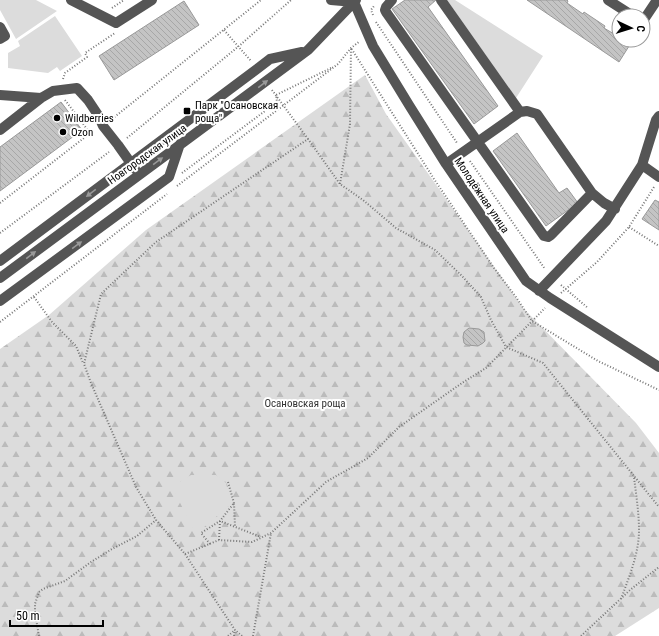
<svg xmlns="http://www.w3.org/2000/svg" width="659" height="636" font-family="'Roboto Condensed',sans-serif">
<defs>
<pattern id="forest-firs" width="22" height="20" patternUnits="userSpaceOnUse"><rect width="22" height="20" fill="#dcdcdc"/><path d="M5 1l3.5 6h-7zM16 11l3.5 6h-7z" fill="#bbb"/></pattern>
<pattern id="building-back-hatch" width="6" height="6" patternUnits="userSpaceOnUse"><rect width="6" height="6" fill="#c4c4c4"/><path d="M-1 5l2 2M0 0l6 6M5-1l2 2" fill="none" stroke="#a7a7a7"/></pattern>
</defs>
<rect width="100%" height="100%" fill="#fff"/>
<path fill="url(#forest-firs)" d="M365,75L386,114L524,309L636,423L659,453V608L615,636H0V349L49,315L146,230Z"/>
<path fill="#dcdcdc" d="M0,0H36L57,11L16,39L0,10Z
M447,0H455L543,56L516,98Z
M55,16L82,56L60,71L57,67L48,73L8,68V53L20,46L18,41Z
M191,475H216L226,483L231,504L196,534L174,491L178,483Z"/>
<path fill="url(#building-back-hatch)" stroke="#999" d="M405,0H436L428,7L498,106L474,124L392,9Z
M527,0H567L568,1L567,3L583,14L584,12L605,26L604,28L619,37V40H626L631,43L619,62Z
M184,1L199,25L114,80L99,56Z
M61,102L82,130L0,191V147Z
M517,133L559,193L567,188L578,203L546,226L493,151Z
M655,200L659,202V230L642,219Z
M469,328L479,329L484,332L485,341L483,343L478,346L467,345L464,343L463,337L464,332Z"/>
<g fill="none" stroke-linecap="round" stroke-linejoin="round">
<path stroke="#777" stroke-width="2" stroke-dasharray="1 2" stroke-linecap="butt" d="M112,8L124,0
M373,15L371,10L374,6
M376,22L457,143
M224,30L251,61
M63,79L65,73L87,57L85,53L115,33
M272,90L308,139
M65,100L90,133
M112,119L261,0
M127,138L239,46L291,0
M470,161L545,269
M182,173L277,102L276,95L333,67
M340,184L350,124L351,48L434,179L494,268L516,297L532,321L598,361L659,390
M177,186L338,64L351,48L360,41
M0,203L93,131
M629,227L659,246
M0,233L109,152
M561,285L588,308
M561,293L597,262L629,227L654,187
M34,297L52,322L76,346L83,363
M0,322L167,194
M228,482L234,503
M219,540L220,521L261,537
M210,544L201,533L220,521L234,503L235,526
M185,554L219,540L252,542L271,533L326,482L368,458L399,427L462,383L486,368L545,308
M621,599C629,577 639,554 639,530C639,513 636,494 634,477
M39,636L35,613V604L39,592L43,589L65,581L91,562L112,549L137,536L156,520
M228,636L235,630
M234,636L235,631
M242,636L235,630L185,554L156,520L136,487L91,383L84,364L101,294L156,242L308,139L340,184L363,200L396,228L435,250L462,276L481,297L491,320L506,347L543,363L659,507
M253,636L271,533
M581,636L630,590L659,567"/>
<path stroke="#555" stroke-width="10" d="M71,0L116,23L152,0
M331,0L354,2
M392,0L386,7L385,10L386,12L544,236L548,237L551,235L592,193
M441,0L520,112
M608,0L633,16
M354,2L373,46L409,105L446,164L526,281L550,298L659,367
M643,21L657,0
M0,27L5,36L0,39
M0,95L41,98
M0,130L41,98L53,91L77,88L88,100L98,115L103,126L118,145L135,169
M446,164L520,112L527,111L537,114L592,193L604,203L615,209
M642,165L659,177
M0,261L257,69L270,59L302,52
M0,278L308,50L356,0
M539,291L606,221L642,165L656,120L659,116
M0,301L169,177L180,144"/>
</g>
<defs><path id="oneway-solid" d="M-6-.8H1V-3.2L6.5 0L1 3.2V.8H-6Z"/></defs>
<g fill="#999">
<use href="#oneway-solid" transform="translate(263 84) rotate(-37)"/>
<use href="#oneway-solid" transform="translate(158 161) rotate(-36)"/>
<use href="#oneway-solid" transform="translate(91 193) rotate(143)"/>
<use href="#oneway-solid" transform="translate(77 245) rotate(-36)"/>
<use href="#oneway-solid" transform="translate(31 255) rotate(-37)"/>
</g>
<g fill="#000" stroke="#fff" stroke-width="1.5">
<rect x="183" y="107" width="8" height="8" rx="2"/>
<circle cx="57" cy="118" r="4"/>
<circle cx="63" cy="132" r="4"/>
</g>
<g text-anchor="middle" stroke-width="4" stroke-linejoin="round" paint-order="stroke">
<g font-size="11" fill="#000" stroke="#fff" text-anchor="start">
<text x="195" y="109">Парк "Осановская<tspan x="195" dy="13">роща"</tspan></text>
<text x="65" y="122">Wildberries</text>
<text x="71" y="136">Ozon</text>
</g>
<g font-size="11" fill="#000" stroke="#fff">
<text transform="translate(147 154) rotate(-36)" y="4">Новгородская улица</text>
<text transform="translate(482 195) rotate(56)" y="4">Молодёжная улица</text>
</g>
<g font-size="11" fill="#333" stroke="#fff">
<text x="305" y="407">Осановская роща</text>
</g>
</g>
<g transform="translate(631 28) rotate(94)"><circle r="19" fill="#ffffff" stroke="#999999"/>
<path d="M0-3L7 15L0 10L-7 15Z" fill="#000000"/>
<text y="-6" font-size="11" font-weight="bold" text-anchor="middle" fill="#000000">С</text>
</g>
<path d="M10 620v6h93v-6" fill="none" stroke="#000000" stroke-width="2"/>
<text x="16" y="620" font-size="12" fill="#000000" stroke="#ffffff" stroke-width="3" paint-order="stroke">50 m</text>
</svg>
